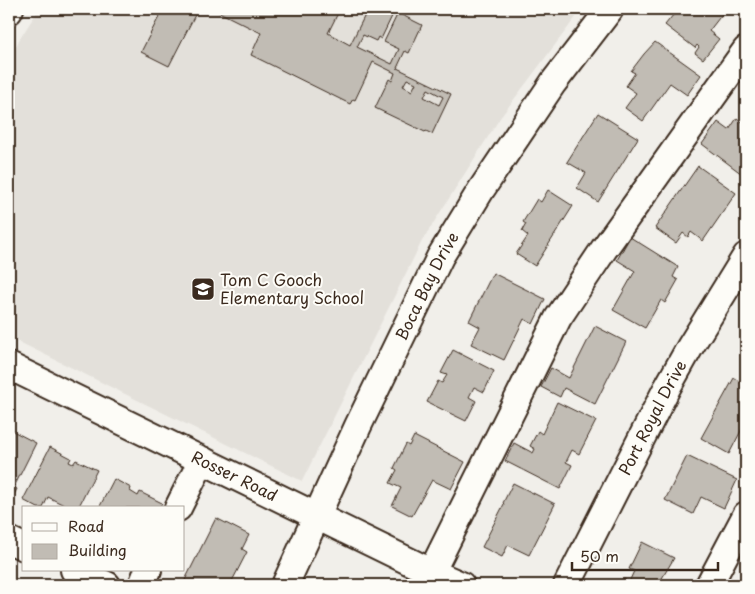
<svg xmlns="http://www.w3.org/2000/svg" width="755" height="594" font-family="'Playpen Sans',sans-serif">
<rect width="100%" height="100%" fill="#f1efea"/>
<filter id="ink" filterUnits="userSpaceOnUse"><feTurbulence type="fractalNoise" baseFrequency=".02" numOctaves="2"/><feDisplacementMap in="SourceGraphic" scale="10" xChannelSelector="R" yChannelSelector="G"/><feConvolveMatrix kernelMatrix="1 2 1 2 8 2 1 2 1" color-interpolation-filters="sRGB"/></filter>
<g filter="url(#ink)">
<path fill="#e3e0da" d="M39,9H582L500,118L422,241L302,481L9,337V62L19,40Z"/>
<path fill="#c1bcb4" stroke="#3b2a1e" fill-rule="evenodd" d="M163,9H198L169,66L141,52Z
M213,9H340L328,33L350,45L368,9H389L394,12L381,39L378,37L376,41L363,35L357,47L392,64L399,49L384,42L398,13L422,25L409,53L405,51L397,68L451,94L432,134L426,131L425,132L375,108L389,79L392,81L395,73L373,62L355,100L353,99L350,104L251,55L261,33ZM407,79L416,83L412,91L403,86ZM428,89L443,97L439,105L424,97Z
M678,9H726L709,31L719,39L703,59L695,53L699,47L697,45L695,48L665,25Z
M655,42L701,75L687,95L670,83L643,121L625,108L636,93L626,86L635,73L631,71L644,54Z
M598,113L638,138L598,202L577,188L586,173L567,162Z
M737,118L745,124L746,123V177L702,144L718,122L729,130Z
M698,166L736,193L703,241L691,232L688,237L683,233L676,243L655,228Z
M548,190L573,206L535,266L516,254L528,236L522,231L526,224L523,222L537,199L541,202Z
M630,237L678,267L673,277L678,280L665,303L661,300L645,328L613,310L635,271L617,260Z
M493,273L545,299L533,324L524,319L504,360L471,344L480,327L469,321Z
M595,326L626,342L595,404L564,388L560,397L541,387L551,368L569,378Z
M453,350L494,371L484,392L474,387L469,397L476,401L466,421L427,402L438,381L442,383L447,375L441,373Z
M734,378L746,385V431L742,429L729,454L701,438Z
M557,402L596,421L579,454L572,450L566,462L572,465L560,489L505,461L514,443L533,453L535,449L530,446L538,431L542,434Z
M9,429L36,443L14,487L17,489L9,504Z
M414,436L465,462L451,489L432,480L412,516L392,506L401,488L390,483L397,470L394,468L406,444L409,446Z
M50,447L71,458L69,462L73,464L76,460L97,470L78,508H70L48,497L43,508H38L23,500Z
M687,456L737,480L724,508L701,497L693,514L665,500Z
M114,479L131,488L130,491L138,496L140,492L162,503L159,508H99Z
M513,483L555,504L529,555L508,545L502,557L482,547L504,504L503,503Z
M216,518L249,535L242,549L247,552L230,585H184L183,584Z
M642,542L674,558L658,585H620L624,579L629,582L634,571L629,569Z"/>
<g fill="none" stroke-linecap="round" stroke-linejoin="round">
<g stroke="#3b2a1e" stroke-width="30">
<g id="minor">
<path d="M9,11L10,9"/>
<path id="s1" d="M9,366L431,572L461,585"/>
<path d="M178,508L202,460"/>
<path d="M9,540L24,547"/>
<path d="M74,570L107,585"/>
<path d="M142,585L148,570"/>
<path id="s2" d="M285,585L358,426L440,257L481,190L553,83L610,9"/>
<path d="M425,585L558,318L604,249L746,50"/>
<path id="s3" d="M567,585L667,388L690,347L746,256"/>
<path d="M709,585L746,515"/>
</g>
</g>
<use href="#minor" stroke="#fdfcf7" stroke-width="26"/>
</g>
</g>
<defs>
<g id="school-square" transform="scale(1.25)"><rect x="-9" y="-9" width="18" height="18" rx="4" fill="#3b2a1e" stroke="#fdfcf7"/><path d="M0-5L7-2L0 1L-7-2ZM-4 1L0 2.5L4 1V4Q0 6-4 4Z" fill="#fff"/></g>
</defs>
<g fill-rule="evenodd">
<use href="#school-square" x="203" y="289"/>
</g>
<g text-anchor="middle" stroke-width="4" stroke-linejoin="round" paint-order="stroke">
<g font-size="16" fill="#3b2a1e" stroke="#fdfcf7" text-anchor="start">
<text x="220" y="286">Tom C Gooch<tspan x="220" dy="18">Elementary School</tspan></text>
</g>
<g font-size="16" fill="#3b2a1e" stroke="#fdfcf7">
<text dy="6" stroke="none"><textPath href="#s2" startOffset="331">Boca Bay Drive</textPath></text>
<text dy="6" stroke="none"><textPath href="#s3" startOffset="188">Port Royal Drive</textPath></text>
<text dy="6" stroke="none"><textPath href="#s1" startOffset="251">Rosser Road</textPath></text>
</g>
</g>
<rect width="755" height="594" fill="none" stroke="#fdfcf7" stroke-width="30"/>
<rect x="15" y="15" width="725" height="564" fill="none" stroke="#3b2a1e" stroke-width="2" filter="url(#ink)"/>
<rect x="22" y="506" width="162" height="65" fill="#fdfcf7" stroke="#afa8a0"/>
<rect x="32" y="523" width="25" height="8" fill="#fdfcf7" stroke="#afa8a0"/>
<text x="68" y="532" font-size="15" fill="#3b2a1e">Road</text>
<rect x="32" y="544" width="25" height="15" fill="#c1bcb4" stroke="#afa8a0"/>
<text x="68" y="556" font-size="15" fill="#3b2a1e">Building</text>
<path d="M572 562v8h146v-8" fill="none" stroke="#3b2a1e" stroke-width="2.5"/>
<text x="580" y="562" font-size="15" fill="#3b2a1e" stroke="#fdfcf7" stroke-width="4" paint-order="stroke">50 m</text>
</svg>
